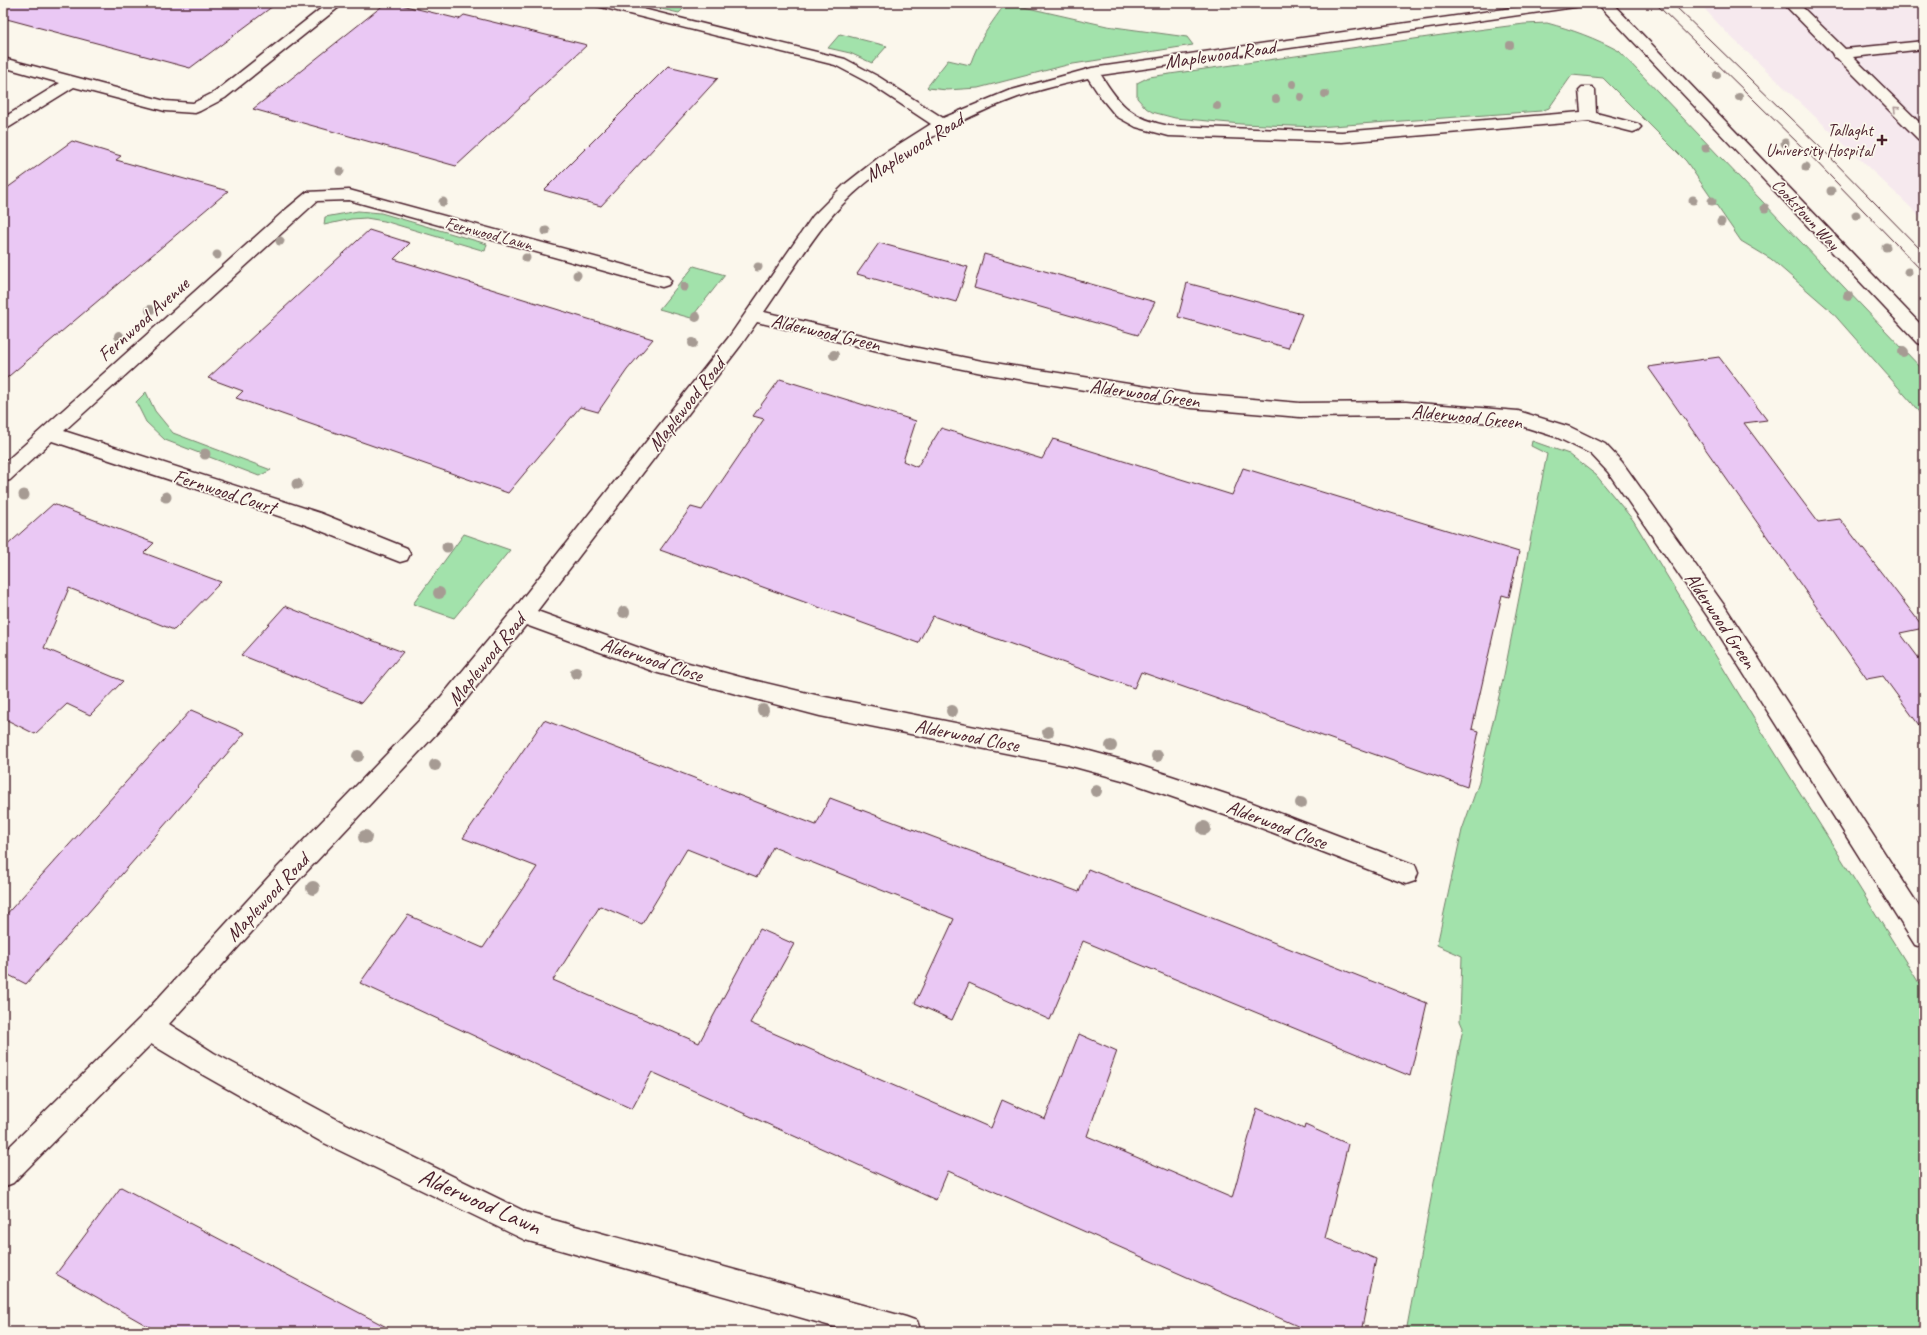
<svg xmlns="http://www.w3.org/2000/svg" width="1927" height="1335" font-family="Caveat,sans-serif">
<rect width="100%" height="100%" fill="#fbf7ec"/>
<filter id="ink" filterUnits="userSpaceOnUse"><feTurbulence type="fractalNoise" baseFrequency=".025" numOctaves="2"/><feDisplacementMap in="SourceGraphic" scale="8" xChannelSelector="R" yChannelSelector="G"/><feConvolveMatrix kernelMatrix="1 2 1 2 8 2 1 2 1" color-interpolation-filters="sRGB"/></filter>
<g filter="url(#ink)">
<path fill="#f6e9ee" d="M1699,3H1924V220L1728,34Z"/>
<path fill="#a2e2ab" stroke="#76806b" d="M635,3H689L679,13Z
M1006,3L1107,26L1187,37L1193,45L1067,65L978,88L947,90L928,88L927,87L948,60L970,65C978,41 991,23 1006,3Z
M1547,23C1573,30 1595,38 1619,51L1924,371V419L1912,403L1831,311L1771,259L1741,241L1686,161L1603,78L1572,75L1549,108L1541,111L1318,127L1241,124L1175,118L1152,112L1146,108L1137,98V83L1149,77L1470,31L1524,24Z
M840,34L887,46L872,63L850,53L828,48Z
M358,211L381,213L487,244L485,251L384,221L366,218L351,219L324,225L325,217Z
M694,266L725,275L691,318L659,309Z
M146,392L155,411L173,433L271,470L259,476L165,440L146,422L136,402Z
M1532,441L1569,454L1596,475L1633,520L1759,727L1924,991V1332H1406L1463,1028L1460,1021L1462,956L1437,945L1462,830L1478,785L1504,675L1547,454L1531,446Z
M464,534L510,550L454,618L413,604Z"/>
<path fill="#eac8f4" stroke="#4a1f2b" d="M3,3H277L190,68L3,18Z
M386,3H393L459,19L464,15L587,45L456,166L253,109Z
M668,66L718,78L601,206L544,190Z
M72,141L121,156L116,160L228,191L3,381V191Z
M369,230L410,243L394,259L653,339L627,370L598,412L580,407L508,493L236,398L243,391L208,378Z
M879,243L968,267L956,302L857,274Z
M984,254L1155,302L1138,335L974,288Z
M1187,283L1302,314L1288,348L1178,317Z
M1719,357L1767,420L1744,423L1818,522L1840,519L1924,628L1900,633L1924,665V732L1883,676L1867,679L1648,367Z
M780,379L916,421L903,461L917,467L941,428L1042,459L1053,439L1232,495L1243,468L1519,552L1509,597L1502,595L1472,729L1479,731L1467,787L1141,672L1134,688L933,616L918,643L660,550L691,507L702,510L764,419L753,416Z
M53,504L154,543L144,553L221,582L174,630L69,588L44,648L123,681L90,715L67,704L35,734L3,718V549Z
M285,606L342,629L403,652L361,703L241,655Z
M191,710L245,733L26,984L3,972V918Z
M544,720L816,825L830,798L1079,892L1088,869L1427,1003L1410,1076L1083,941L1050,1020L969,983L952,1020L915,1003L954,919L773,847L757,877L687,849L642,924L600,906L553,980L699,1043L760,929L794,944L750,1023L991,1128L1002,1100L1045,1119L1079,1034L1117,1051L1087,1136L1232,1198L1257,1108L1304,1129L1305,1125L1348,1144L1325,1238L1376,1259L1361,1332H1311L948,1171L936,1200L652,1072L632,1109L360,983L408,915L483,948L537,867L463,838Z
M121,1187L278,1270L396,1332H158L56,1274Z"/>
<g fill="none" stroke-linecap="round" stroke-linejoin="round">
<g stroke="#4a1f2b" stroke-width="3">
<path id="minor" d="M328,3H344L225,98L200,111L195,113L165,111L74,87L8,128L3,130V118L60,83L3,67V58L165,101L193,103L215,92Z
M595,3H619L845,59L879,77L943,118L1008,91L1092,68L1546,3H1582L1580,6L1575,7L1101,75C1120,106 1133,119 1169,126L1342,132L1581,112L1579,90L1582,87H1592L1595,90L1596,113L1638,124L1641,127L1638,130L1633,132L1589,121L1342,142L1169,136L1136,127L1116,116L1102,99L1088,78C1065,84 1041,89 1018,97C951,121 870,168 825,224C803,252 784,283 764,312L903,345L982,361L1192,394L1300,403L1406,402L1518,411L1570,427L1605,444L1622,462L1724,605L1924,914V948L1915,945L1708,617L1608,472L1591,454L1556,437L1518,425L1406,416L1300,417L1192,408L982,373L903,357L757,322L741,345L537,611L659,655L740,677L820,696L1071,746L1126,761L1250,802L1415,865L1418,873L1415,881L1406,884L1248,823L1126,781L1071,766L820,716L740,695L658,673L526,625L452,717L294,885L169,1024L214,1053L340,1121L528,1213L906,1317L917,1321L921,1332H852L525,1240L320,1141L196,1071L151,1044L13,1183L3,1187V1153L140,1018L276,869L436,703L514,609L729,337L813,216L844,185L882,155L931,124L869,83L835,65L597,6Z
M1597,3H1612L1924,328V345L1918,343Z
M1783,3H1798L1845,49L1924,41V49L1853,57L1924,127V141L1918,139L1837,58L1834,57L1832,53Z
M349,190L668,277L671,281L668,285L662,287L349,200L317,201L64,431L320,513L407,548L410,554L407,560L400,562L306,525L52,441L10,480L3,482V464L283,212L307,192Z"/>
</g>
<use href="#minor" fill="#fbf7ec" fill-rule="evenodd"/>
<path stroke="#4a1f2b" stroke-width="1" d="M1655,3L1804,149L1924,273
M1672,3L1824,151L1924,253"/>
</g>
<g fill="#a69b93">
<circle cx="1510" cy="45" r="4"/>
<circle cx="1717" cy="75" r="4"/>
<circle cx="1293" cy="84" r="4"/>
<circle cx="1325" cy="94" r="4"/>
<circle cx="1301" cy="97" r="4"/>
<circle cx="1739" cy="97" r="4"/>
<circle cx="1276" cy="99" r="4"/>
<circle cx="1217" cy="106" r="4"/>
<circle cx="1785" cy="143" r="4.5"/>
<circle cx="1706" cy="148" r="4.5"/>
<circle cx="1806" cy="167" r="4.5"/>
<circle cx="340" cy="171" r="4.5"/>
<circle cx="1831" cy="191" r="4.5"/>
<circle cx="1693" cy="200" r="4.5"/>
<circle cx="1712" cy="201" r="4.5"/>
<circle cx="443" cy="202" r="4.5"/>
<circle cx="1765" cy="208" r="4.5"/>
<circle cx="1856" cy="215" r="4.5"/>
<circle cx="1721" cy="222" r="4.5"/>
<circle cx="546" cy="231" r="4.5"/>
<circle cx="280" cy="241" r="4.5"/>
<circle cx="1886" cy="247" r="4.5"/>
<circle cx="217" cy="255" r="4.5"/>
<circle cx="526" cy="258" r="4.5"/>
<circle cx="758" cy="267" r="4.5"/>
<circle cx="1908" cy="272" r="4.5"/>
<circle cx="577" cy="275" r="4.5"/>
<circle cx="684" cy="287" r="4.5"/>
<circle cx="1848" cy="296" r="5"/>
<circle cx="150" cy="310" r="5"/>
<circle cx="696" cy="317" r="5"/>
<circle cx="119" cy="336" r="5"/>
<circle cx="693" cy="343" r="5"/>
<circle cx="1903" cy="352" r="5"/>
<circle cx="834" cy="355" r="5"/>
<circle cx="205" cy="454" r="5.5"/>
<circle cx="297" cy="484" r="5.5"/>
<circle cx="24" cy="495" r="5.5"/>
<circle cx="166" cy="497" r="5.5"/>
<circle cx="447" cy="547" r="5.5"/>
<circle cx="439" cy="593" r="6"/>
<circle cx="624" cy="612" r="6"/>
<circle cx="576" cy="673" r="6"/>
<circle cx="763" cy="710" r="6"/>
<circle cx="952" cy="711" r="6"/>
<circle cx="1048" cy="732" r="6"/>
<circle cx="1111" cy="746" r="6"/>
<circle cx="358" cy="756" r="6"/>
<circle cx="1157" cy="756" r="6"/>
<circle cx="435" cy="765" r="6"/>
<circle cx="1096" cy="791" r="6"/>
<circle cx="1301" cy="803" r="6"/>
<circle cx="1204" cy="828" r="7"/>
<circle cx="365" cy="837" r="7"/>
<circle cx="313" cy="888" r="7"/>
</g>
<defs><path id="oneway-chevron" d="M-2-3.5L2.5 0L-2 3.5" fill="none" stroke-width="1.6" stroke-linecap="round" stroke-linejoin="round"/></defs>
<use stroke="#ab9695" href="#oneway-chevron" transform="translate(1896 109) rotate(-136)"/>
</g>
<path fill="#4a1f2b" stroke="#fbf7ec" stroke-width="1.5" d="M1880 134h4v4h4v4h-4v4h-4v-4h-4v-4h4z"/>
<g text-anchor="middle" stroke-width="3.5" stroke-linejoin="round" paint-order="stroke">
<g font-size="17" fill="#4a1f2b" stroke="#fbf7ec" text-anchor="end">
<text x="1873" y="136">Tallaght<tspan x="1873" dy="20">University Hospital</tspan></text>
</g>
<g font-size="17" fill="#4a1f2b" stroke="#fbf7ec">
<text transform="translate(1806 214) rotate(47)" y="6">Cookstown Way</text>
<text transform="translate(489 233) rotate(15)" y="6">Fernwood Lawn</text>
</g>
<g font-size="20" fill="#4a1f2b" stroke="#fbf7ec">
<text transform="translate(1220 54) rotate(-8)" y="7">Maplewood Road</text>
<text transform="translate(914 147) rotate(-32)" y="7">Maplewood Road</text>
<text transform="translate(143 319) rotate(-42)" y="7">Fernwood Avenue</text>
<text transform="translate(826 332) rotate(13)" y="7">Alderwood Green</text>
<text transform="translate(1145 393) rotate(8)" y="7">Alderwood Green</text>
<text transform="translate(686 404) rotate(-52)" y="7">Maplewood Road</text>
<text transform="translate(1467 416) rotate(6)" y="7">Alderwood Green</text>
<text transform="translate(225 491) rotate(18)" y="7">Fernwood Court</text>
<text transform="translate(1721 620) rotate(56)" y="7">Alderwood Green</text>
<text transform="translate(486 659) rotate(-51)" y="7">Maplewood Road</text>
<text transform="translate(652 659) rotate(18)" y="7">Alderwood Close</text>
<text transform="translate(967 735) rotate(11)" y="7">Alderwood Close</text>
<text transform="translate(1277 824) rotate(21)" y="7">Alderwood Close</text>
<text transform="translate(267 897) rotate(-47)" y="7">Maplewood Road</text>
</g>
<g font-size="24" fill="#4a1f2b" stroke="#fbf7ec">
<text transform="translate(480 1201) rotate(24)" y="8">Alderwood Lawn</text>
</g>
</g>
<rect width="1927" height="1335" fill="none" stroke="#fbf7ec" stroke-width="16"/>
<rect x="8" y="8" width="1911" height="1319" fill="none" stroke="#4a1f2b" stroke-width="1.5" filter="url(#ink)"/>
</svg>
